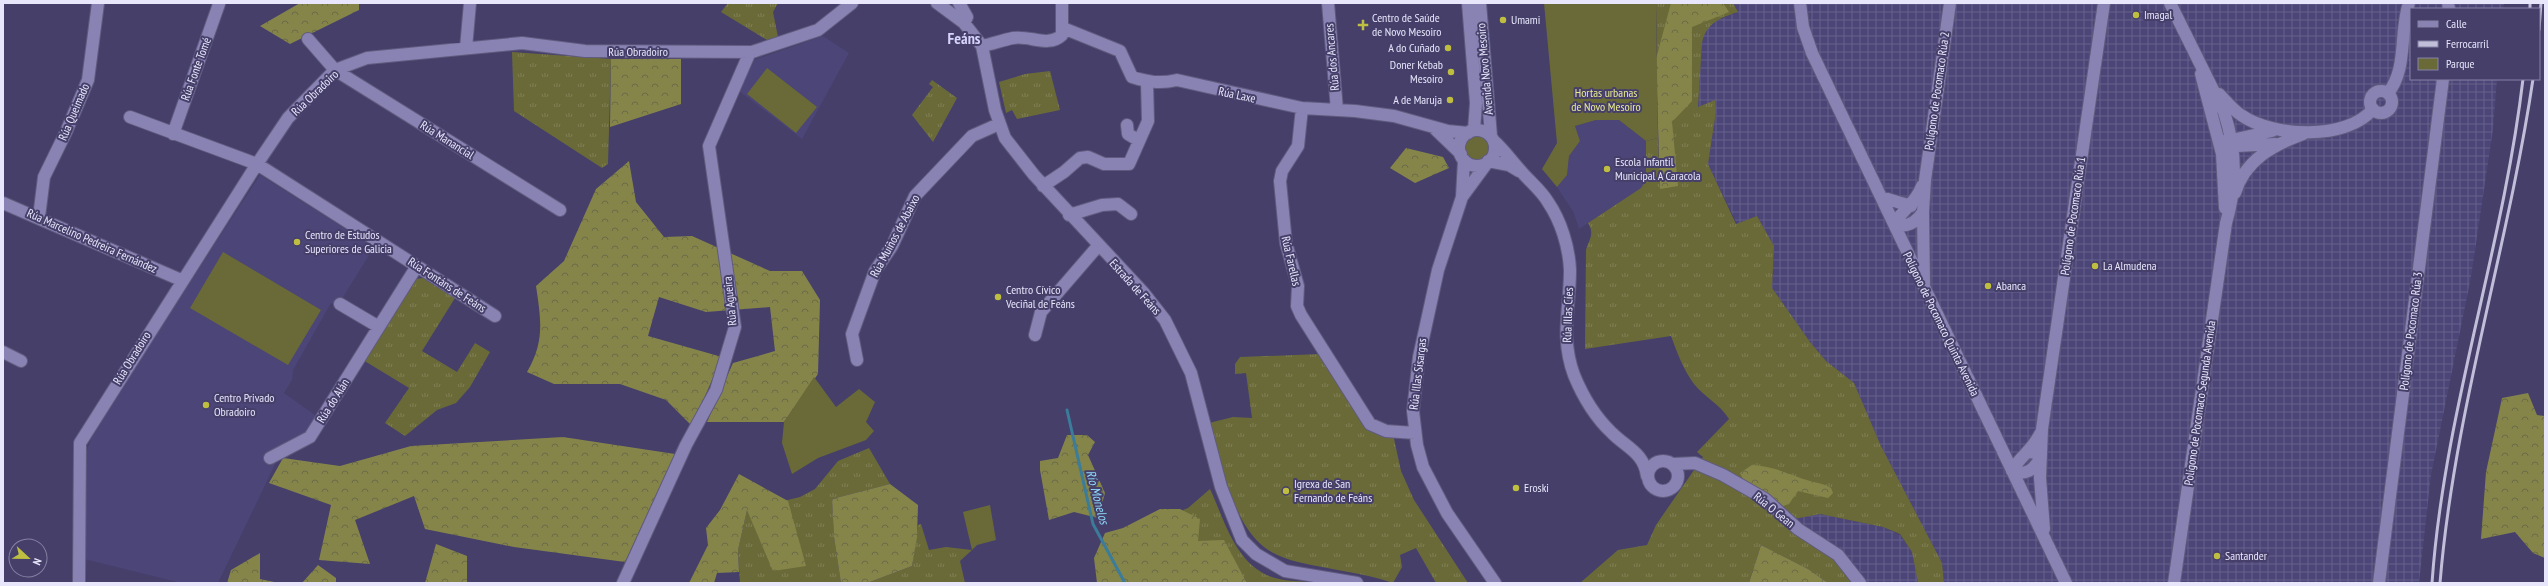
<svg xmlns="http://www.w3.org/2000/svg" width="2548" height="586" font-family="'PT Sans Narrow',sans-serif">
<defs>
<pattern id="industrial-grid" width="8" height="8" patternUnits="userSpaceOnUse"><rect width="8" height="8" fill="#4c4577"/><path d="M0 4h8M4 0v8" fill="none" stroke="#66608b"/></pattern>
<pattern id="grass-tufts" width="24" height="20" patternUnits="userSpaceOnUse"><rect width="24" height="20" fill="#6a6a38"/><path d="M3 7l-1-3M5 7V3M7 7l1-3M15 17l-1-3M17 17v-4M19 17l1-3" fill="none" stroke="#7f7f56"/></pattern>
<pattern id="forest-crowns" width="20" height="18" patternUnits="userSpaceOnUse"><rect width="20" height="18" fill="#85854a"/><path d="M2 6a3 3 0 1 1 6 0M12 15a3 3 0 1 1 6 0" fill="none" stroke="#6b6b4a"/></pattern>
</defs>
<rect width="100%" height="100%" fill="#453f6a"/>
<path fill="#4c4577" d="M823,36L849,53L802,139L739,91L754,60Z
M1596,120H1619L1646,141V180L1641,188L1579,229L1574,213L1557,187L1567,175L1569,156L1580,141L1575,126Z
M260,175L374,247L337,307L331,303L293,370L292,380L284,393L318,417L311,431L280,454L218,583H181L84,559L83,460L96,426Z"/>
<path fill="url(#industrial-grid)" d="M1733,3H2504L2503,9H2411V79H2497L2493,129L2471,277L2431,475L2419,583H1944L1942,563L1881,446L1854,383L1826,361L1810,342L1772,288L1774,246L1757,216L1737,224L1708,164L1716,112L1698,107L1702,43L1704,32L1713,22L1738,12Z
M1820,514L1883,527L1900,535L1912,552L1918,583H1864L1794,519Z"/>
<path fill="url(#grass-tufts)" d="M728,3H778L773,12L778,37L767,40L721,12Z
M1656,3H1733L1738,12C1720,18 1706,23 1702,43L1698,107L1715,100L1716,112L1708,164L1736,224L1757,216L1774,246L1772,288L1810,342L1826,361L1854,383L1881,446L1942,563L1944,583H1918L1912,552L1900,534L1883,527L1820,514L1794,519L1864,583H1828L1808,569L1761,545L1749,583H1580L1618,550L1647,545L1656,525L1703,457L1697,452L1729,419C1720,404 1704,397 1694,384C1683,369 1677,352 1671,336L1585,349L1586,250C1589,239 1595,234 1588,223L1641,188L1646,180V141L1658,138L1660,189Z
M512,52L611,59L608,164L602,168L514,111Z
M1050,71L1060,110L1017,119L1012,110L1006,113L999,82L1025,74Z
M932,80L957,98L933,142L912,115L933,87L929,84Z
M423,278L455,298L422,351L457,372L475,343L490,352L470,387L456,403L437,410L405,436L385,423L409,388L363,360L415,279Z
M1321,354L1368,426L1393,434L1401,471L1414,500L1468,583H1436L1416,548L1400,555L1402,567L1393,583C1362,572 1330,570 1298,562C1287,559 1274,555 1264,547C1232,522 1221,461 1209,423L1233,417L1252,418L1246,373L1235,374V364L1240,357Z
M869,448L890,484L832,499L834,537L841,583H740L738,550L747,510L800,497L815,489L838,461Z
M1210,489C1225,521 1236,567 1275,578C1289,582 1303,581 1318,583H1247L1224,541H1198L1183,510L1188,508Z
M921,524L929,550L946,547L972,550L960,561L965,583H867L912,566L918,525Z"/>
<path fill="url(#forest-crowns)" d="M300,3H359V10L290,44L260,26Z
M1671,3H1723L1729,12L1692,27V101L1672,122L1678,186L1660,189L1656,59Z
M611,59H681V104L610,127Z
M1406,148L1443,157L1449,168L1415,183L1390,168Z
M629,161L636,202L664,237L692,236L770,271H802L820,300L818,374L784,422H707L733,363L775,351L770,307L706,312L659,297L648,336L722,357L692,426L666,400L620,384H554L527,372C545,341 541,320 536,286L564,261L596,189Z
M2528,393L2537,415L2545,416V558L2533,553L2515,532L2481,539L2486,472L2502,398Z
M1067,435H1087L1095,442L1088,455L1105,493L1098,518L1074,512L1049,520L1040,470V461L1058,458Z
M563,437L675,454L625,562L514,547L425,529L414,496L355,520L370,564L319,560L331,505L269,483L283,458L340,466L411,446Z
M1752,465C1774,466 1790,475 1810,481C1818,483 1824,484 1831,488L1833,493L1828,498L1798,491L1789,504L1783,506L1743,479L1740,473Z
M739,474L788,501L806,566L773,571L747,510L738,550L739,572L717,573L714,583H689L708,545L706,528L720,510Z
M890,484L918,505L917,537L912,566L867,583H841L834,537L832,499Z
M1160,509H1180L1200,519L1198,541L1224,540L1247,583H1097L1094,558L1105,533L1123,528Z
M436,544L467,556V583H425Z
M1761,545L1808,569L1828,583H1749Z
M260,553V579L279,583H227L231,570Z
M318,565L336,578V583H302Z"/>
<path fill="#6a6a38" d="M1544,3H1656L1658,138L1646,141L1619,120H1596L1575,126L1580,141L1569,156L1567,175L1557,187L1542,169L1557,143Z
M767,68L817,107L796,133L747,94Z
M1464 148a13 13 0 1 1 26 0a13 13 0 1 1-26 0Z
M223,252L321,310L288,365L190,308Z
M814,377L836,407L859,389L875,402L866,422L874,431L866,440L818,458L792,474L782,443L784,422Z
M990,505L996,540L977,545L972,550L963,512Z"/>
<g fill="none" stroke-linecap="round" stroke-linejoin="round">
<path stroke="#3a7c99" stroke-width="3" d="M1067,410L1093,524L1125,583"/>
<g stroke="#605b7e" stroke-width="14">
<path id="minor" d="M937,3L964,23L982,46L995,110L1005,138L1034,175L1143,292L1165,320L1191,373L1221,487L1242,540L1256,554L1285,571L1357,583
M959,3L967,17L964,23
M1328,3L1337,110
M1468,3L1476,103L1474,130
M1480,3L1491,136
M1800,3L1803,27L1812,53L2066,583
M2170,3L2224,112C2236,148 2237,187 2226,223L2174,583
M2448,3L2449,9
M1063,28L1120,51L1132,77C1148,82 1160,84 1177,80L1302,108L1355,111L1394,116L1448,131L1468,133
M308,39L335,70L560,210
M982,46C992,44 1003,40 1013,38C1030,35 1048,48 1062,35V3
M466,48L470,3
M2201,74L2222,154L2225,208
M2370 102a11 11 0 1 1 22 0a11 11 0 1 1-22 0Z
M2388,93C2408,69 2399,31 2409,3
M2219,94C2226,101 2233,110 2241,115C2272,137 2347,141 2373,109
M1302,108L1298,146L1282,171L1280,181L1286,243L1298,286L1297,306L1301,315L1370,424L1386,431L1415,433
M130,117L257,164L495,316
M1127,125L1128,134L1138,140
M1435,129L1461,154
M1459 148a18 18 0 1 1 36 0a18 18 0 1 1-36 0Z
M173,134L219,4
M2228,139L2237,146L2275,144
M1494,141C1504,150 1511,160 1520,170C1529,181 1541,190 1548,202C1561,221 1569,247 1570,270C1570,309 1560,337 1574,375C1583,397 1595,417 1612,433C1627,448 1644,453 1647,476
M2228,148L2236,139L2272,131
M1488,161L1509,165L1519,171
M1487,163L1462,197L1438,270L1419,357L1413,411L1417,445L1423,467L1447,513L1495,583
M1043,186L1064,172L1080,158L1088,157L1104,164H1129L1148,121L1147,82
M1922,186C1916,203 1902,210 1894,224C1906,228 1916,223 1923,212
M2235,193C2245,160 2273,145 2303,134
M1462,197L1464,160
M1881,197L1911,206
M3,203L181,280
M1069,215L1102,205L1118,204L1131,214
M39,217L44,177L66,132L88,80L98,3
M1924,284L1923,212L1925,180L1950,3
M340,304L379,327
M1035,335L1041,312L1098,246
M3,352L21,361
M857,360L852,334L875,271L892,246L915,196L972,136L999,124
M2030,452L2037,453L2040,459C2033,470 2026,476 2012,471C2019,457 2032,451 2040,434
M270,458L310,437L417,266
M1648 476a15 15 0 1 1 30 0a15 15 0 1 1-30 0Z
M1673,464L1695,463L1723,475L1765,499L1798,529L1838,555L1860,583
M2044,529L2040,478L2042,429L2104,3
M79,583L80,443L257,164L288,118L335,70L367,58L522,43L585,51L752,52L818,30L852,3
M623,583L686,445L716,390L735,327L709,146L750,52
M2379,583L2443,79"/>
</g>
<use href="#minor" stroke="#8883b3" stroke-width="12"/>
<path stroke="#c1bed9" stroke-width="3" d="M2530,9V3
M2539,30L2541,3
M2432,583C2444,412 2503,249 2523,79
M2440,583C2454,412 2508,248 2533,79"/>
</g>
<g fill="#bfbe41" stroke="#453f6a" stroke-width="1.5">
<circle cx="2136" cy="15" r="4"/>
<circle cx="1503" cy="20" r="4"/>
<path d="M1361 19h4v4h4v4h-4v4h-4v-4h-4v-4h4z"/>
<circle cx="1448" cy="48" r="4"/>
<circle cx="1451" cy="72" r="4"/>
<circle cx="1450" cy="100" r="4"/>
<circle cx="1607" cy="169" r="4"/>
<circle cx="297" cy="242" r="4"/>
<circle cx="2095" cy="266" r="4"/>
<circle cx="1988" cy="286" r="4"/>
<circle cx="998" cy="297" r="4"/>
<circle cx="206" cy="405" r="4"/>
<circle cx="1516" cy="488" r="4"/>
<circle cx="1286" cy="491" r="4"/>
<circle cx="2217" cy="556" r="4"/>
</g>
<g text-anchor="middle" stroke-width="4" stroke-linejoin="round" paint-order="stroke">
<g font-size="12" fill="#e7e6fb" stroke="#453f6a" text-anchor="start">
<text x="2144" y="19">Imagal</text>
<text x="1372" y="22">Centro de Saúde<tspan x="1372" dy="14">de Novo Mesoiro</tspan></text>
<text x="1511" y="24">Umami</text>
<text x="1440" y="52" text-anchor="end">A do Cuñado</text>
<text x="1443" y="69" text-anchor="end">Doner Kebab<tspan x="1443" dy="14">Mesoiro</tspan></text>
<text x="1442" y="104" text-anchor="end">A de Maruja</text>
<text x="1615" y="166">Escola Infantil<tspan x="1615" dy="14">Municipal A Caracola</tspan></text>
<text x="305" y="239">Centro de Estudos<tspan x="305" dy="14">Superiores de Galicia</tspan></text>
<text x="2103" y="270">La Almudena</text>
<text x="1996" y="290">Abanca</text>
<text x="1006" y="294">Centro Cívico<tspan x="1006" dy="14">Veciñal de Feáns</tspan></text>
<text x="214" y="402">Centro Privado<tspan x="214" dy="14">Obradoiro</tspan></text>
<text x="1294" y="488">Igrexa de San<tspan x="1294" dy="14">Fernando de Feáns</tspan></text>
<text x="1524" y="492">Eroski</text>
<text x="2225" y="560">Santander</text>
</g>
<g font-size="12" fill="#e7e6fb" stroke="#453f6a">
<text x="638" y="56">Rúa Obradoiro</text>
<text transform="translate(1332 57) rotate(-95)" y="4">Rúa dos Ancares</text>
<text transform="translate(196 69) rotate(-70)" y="4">Rúa Fonte Tomé</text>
<text transform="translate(1485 69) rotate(-95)" y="4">Avenida Novo Mesoiro</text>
<text transform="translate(1937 91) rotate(-82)" y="4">Polígono de Pocomaco Rúa 2</text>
<text transform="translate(315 93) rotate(-44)" y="4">Rúa Obradoiro</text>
<text transform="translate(1237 95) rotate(12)" y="4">Rúa Laxe</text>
<text transform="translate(74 112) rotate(-67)" y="4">Rúa Queimado</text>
<text transform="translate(447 140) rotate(32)" y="4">Rúa Manancial</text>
<text transform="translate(2073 216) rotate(-82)" y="4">Polígono de Pocomaco Rúa 1</text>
<text transform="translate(895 236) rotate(-62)" y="4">Rúa Muíños de Abaixo</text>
<text transform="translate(92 241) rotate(24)" y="4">Rúa Marcelino Pedreira Fernández</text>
<text transform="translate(1291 261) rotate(77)" y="4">Rúa Farellas</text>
<text transform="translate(447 285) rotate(33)" y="4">Rúa Fontáns de Feáns</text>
<text transform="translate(1135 287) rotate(48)" y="4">Estrada de Feáns</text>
<text transform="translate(730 301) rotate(-96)" y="4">Rúa Agueira</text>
<text transform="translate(1568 315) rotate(-88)" y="4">Rúa Illas Cíes</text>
<text transform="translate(1941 324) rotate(64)" y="4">Polígono de Pocomaco Quinta Avenida</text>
<text transform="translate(2411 331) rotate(-83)" y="4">Polígono de Pocomaco Rúa 3</text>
<text transform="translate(132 358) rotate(-58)" y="4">Rúa Obradoiro</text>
<text transform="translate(1418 374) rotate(-83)" y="4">Rúa Illas Sisargas</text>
<text transform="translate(333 401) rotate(-58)" y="4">Rúa do Alán</text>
<text transform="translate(2200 403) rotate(-82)" y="4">Polígono de Pocomaco Segunda Avenida</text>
<text transform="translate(1774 510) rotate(39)" y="4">Rúa O Gean</text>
</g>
<g font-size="12" fill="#e9ea92" stroke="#453f6a">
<text x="1606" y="97">Hortas urbanas<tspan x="1606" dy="14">de Novo Mesoiro</tspan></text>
</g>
<g font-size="13" font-style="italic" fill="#8fdafc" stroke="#453f6a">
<text transform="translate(1098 497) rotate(75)" y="5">Río Monelos</text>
</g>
<g font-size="16" font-weight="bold" fill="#d6d3fc" stroke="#453f6a">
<text x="964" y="44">Feáns</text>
</g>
</g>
<rect width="2548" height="586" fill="none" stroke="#e7e6fb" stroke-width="8"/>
<rect x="2410" y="8" width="130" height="72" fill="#453f6a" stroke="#8682a4"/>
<rect x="2418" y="21" width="20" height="6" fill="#8883b3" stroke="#8682a4"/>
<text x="2446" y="28" font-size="12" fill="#e7e6fb">Calle</text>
<rect x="2418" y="41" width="20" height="6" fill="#c1bed9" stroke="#8682a4"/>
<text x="2446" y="48" font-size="12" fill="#e7e6fb">Ferrocarril</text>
<rect x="2418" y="58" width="20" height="12" fill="#6a6a38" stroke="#8682a4"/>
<text x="2446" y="68" font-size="12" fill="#e7e6fb">Parque</text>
<g transform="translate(28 558) rotate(112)"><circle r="19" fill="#453f6a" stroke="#8682a4"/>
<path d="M0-3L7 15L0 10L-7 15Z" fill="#bfbe41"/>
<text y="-6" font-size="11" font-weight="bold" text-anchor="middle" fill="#e7e6fb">N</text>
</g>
</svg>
